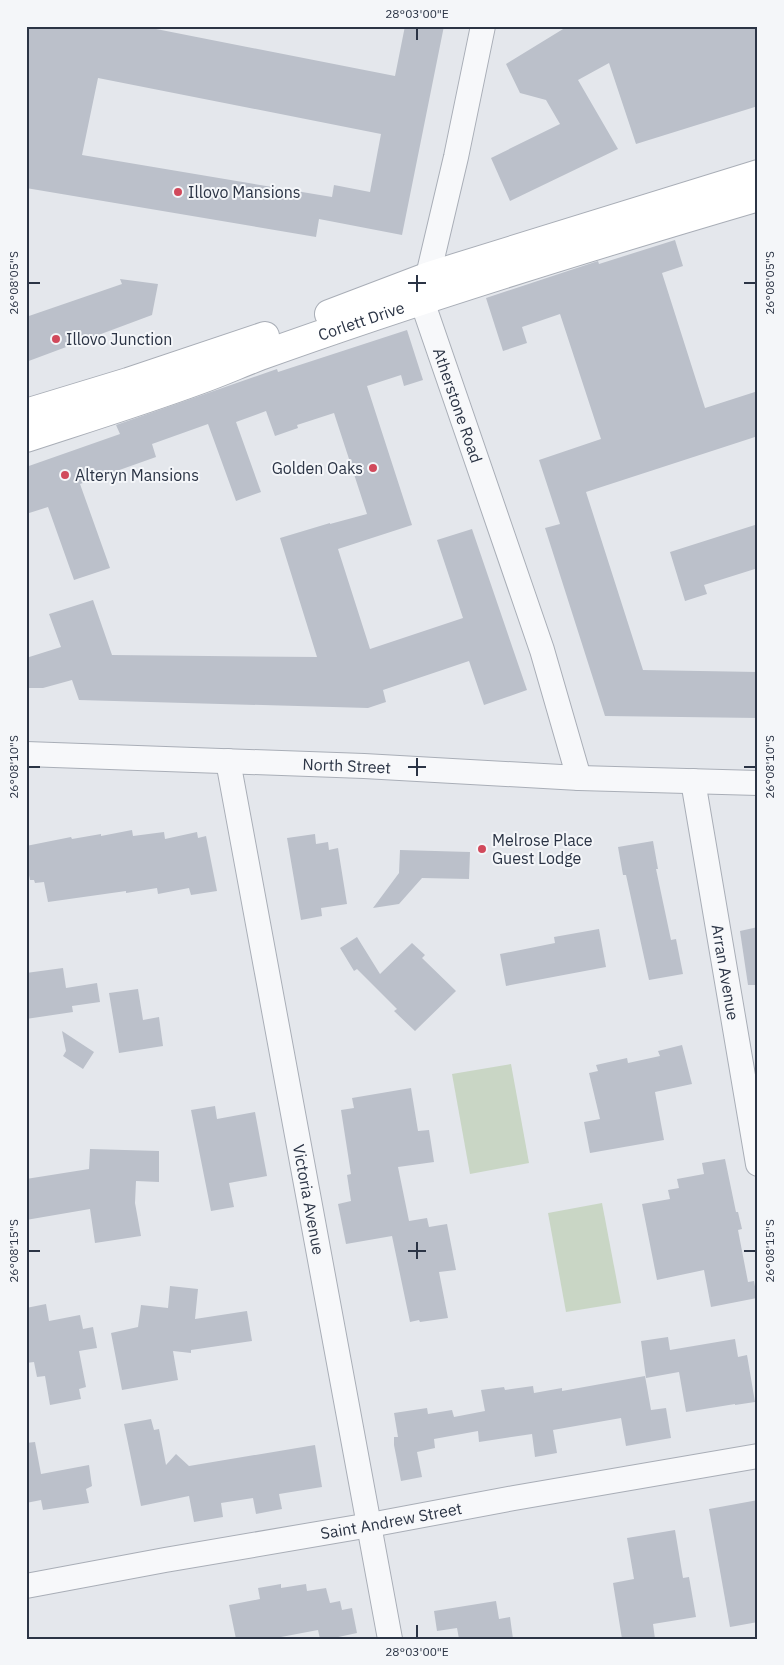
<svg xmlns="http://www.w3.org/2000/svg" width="784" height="1665" viewBox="0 0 784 1665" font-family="'IBM Plex Sans',sans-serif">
  <rect width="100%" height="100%" fill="#e4e7ec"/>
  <g fill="#c9d6c5">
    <polygon points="511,1064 529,1163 470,1174 452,1074"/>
    <polygon points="602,1203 621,1303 566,1312 548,1213"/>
  </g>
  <g fill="#bbc0ca" fill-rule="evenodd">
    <path d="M26,26H141L395,76L405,26H444L402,235L319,219L316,237L26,188ZM98,78L381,134L370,192L334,185L332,197L82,155Z"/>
    <polygon points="568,26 758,26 758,106 636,144 609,63 578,80 618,149 510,201 491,158 560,124 546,100 520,93 506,64"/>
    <polygon points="675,240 683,266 662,273 705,408 758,391 758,436 586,492 643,670 758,672 758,718 605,716 545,528 560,524 539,460 601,439 560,314 522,327 527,343 503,351 486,298 598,261 599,264"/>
    <polygon points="120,279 158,284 152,315 26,362 26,317 122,284"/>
    <polygon points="407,330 423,380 404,386 401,375 367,386 412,525 338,549 370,649 463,618 437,540 472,529 527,690 484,705 469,661 383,690 386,702 368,708 79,700 72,680 43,688 26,688 26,658 61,647 49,614 93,600 112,655 317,657 280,538 330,523 330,524 367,514 334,413 297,425 298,428 275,436 266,411 236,422 261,492 236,501 208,424 152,444 156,457 80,484 110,568 74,580 48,507 26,514 26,467 120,434 116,425 277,369 278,372"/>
    <polygon points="758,524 758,568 704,585 707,594 685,601 670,552"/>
    <polygon points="132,830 133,836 164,832 165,839 197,832 198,838 206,836 217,891 191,895 189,888 158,894 157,888 126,893 126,891 48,902 44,882 35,883 34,880 30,880 26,861 26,846 71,837 72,839 101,834 101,836"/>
    <polygon points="315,834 316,844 328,842 329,850 338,848 347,904 321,908 322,916 301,920 287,838"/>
    <polygon points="653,841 658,869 656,869 671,940 676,939 683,974 649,980 626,875 623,875 618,847"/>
    <polygon points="400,850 470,852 469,879 422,878 399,904 373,908 399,873"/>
    <polygon points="758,927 758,985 748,985 740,931"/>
    <polygon points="599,929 606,967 506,986 500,954 555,943 554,937"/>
    <polygon points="357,937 380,974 412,943 425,955 422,958 456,991 415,1031 394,1011 397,1009 357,969 354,971 340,948"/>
    <polygon points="63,968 66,988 97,983 100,1002 72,1006 73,1012 26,1019 26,973"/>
    <polygon points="138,989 143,1020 159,1017 163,1046 119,1053 109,993"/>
    <polygon points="62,1031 94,1052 83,1069 63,1056 66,1051"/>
    <polygon points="682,1045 692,1084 655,1092 664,1140 590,1153 584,1122 600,1119 589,1073 598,1071 596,1065 627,1058 628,1063 660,1056 658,1051"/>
    <polygon points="411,1088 418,1131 429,1130 434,1162 398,1167 409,1221 427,1218 429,1227 447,1224 456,1270 439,1272 448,1318 420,1322 419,1320 410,1322 392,1236 346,1244 338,1204 351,1201 347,1175 351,1174 341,1110 354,1108 352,1098"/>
    <polygon points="215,1106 217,1119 255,1112 267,1176 229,1183 234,1207 211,1211 191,1110"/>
    <polygon points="90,1149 159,1151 159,1182 136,1181 135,1203 141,1236 95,1243 90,1209 26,1220 26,1179 89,1169"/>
    <polygon points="725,1159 736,1212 738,1212 742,1229 738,1230 748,1282 754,1281 757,1298 711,1307 704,1270 657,1280 642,1204 670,1199 668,1190 679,1188 677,1179 704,1174 702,1163"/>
    <polygon points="170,1286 198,1289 195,1319 247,1311 252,1341 191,1350 191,1353 173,1351 178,1380 122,1390 111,1333 138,1327 141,1305 168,1308"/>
    <polygon points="46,1304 49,1321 80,1315 83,1329 93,1327 97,1348 79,1351 86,1387 79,1389 81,1399 50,1405 45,1376 37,1377 34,1362 26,1363 26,1308"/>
    <polygon points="668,1337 670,1350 735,1339 738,1357 747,1355 755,1402 735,1405 735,1404 686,1412 679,1372 646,1378 641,1341"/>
    <polygon points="645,1376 651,1410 666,1408 671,1438 626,1446 621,1418 553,1430 557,1453 535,1457 532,1434 479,1442 478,1431 434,1439 435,1448 417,1452 422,1477 401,1481 394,1445 394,1437 398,1437 394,1413 427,1408 428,1414 452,1410 454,1417 485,1411 481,1390 504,1387 505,1390 533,1386 534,1393 562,1388 562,1391"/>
    <polygon points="151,1419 154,1430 159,1429 166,1465 176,1454 189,1466 315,1445 322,1487 279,1494 282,1509 256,1514 253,1498 221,1503 223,1517 194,1522 189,1496 141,1506 124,1424"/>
    <polygon points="35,1442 41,1474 89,1465 92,1486 86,1489 89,1503 43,1510 41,1500 26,1503 26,1443"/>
    <polygon points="758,1500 758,1622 730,1627 709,1509"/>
    <polygon points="675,1530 683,1578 689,1577 696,1617 653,1624 655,1639 622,1639 613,1583 634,1579 627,1538"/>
    <polygon points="281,1584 281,1588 306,1584 307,1591 326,1588 330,1603 340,1601 342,1610 352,1608 357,1633 329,1639 320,1639 318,1630 281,1637 282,1639 236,1639 229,1605 260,1599 258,1588"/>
    <polygon points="496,1601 499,1619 510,1617 513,1639 459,1639 457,1628 437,1631 434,1611"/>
  </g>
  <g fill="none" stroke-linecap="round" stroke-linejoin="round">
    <g stroke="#a9aeb7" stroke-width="26">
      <g id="minor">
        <path id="s1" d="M483,26L456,157L422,301L542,650L579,778"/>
        <path id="s2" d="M26,754L364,766L579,778L758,783"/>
        <path id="s3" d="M228,761L390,1639"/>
        <path id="s4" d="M693,781L758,1164"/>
        <path id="s5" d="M26,1586L165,1560L370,1525L514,1498L758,1456"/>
      </g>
    </g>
    <g stroke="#a9aeb7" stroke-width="30">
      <g id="secondary">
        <polyline points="329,314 429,276 758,174"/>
        <polyline points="26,413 128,382 265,336"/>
        <path id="s6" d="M26,438C84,419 142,401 199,380C219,373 239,364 260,356C424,297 591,246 758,197"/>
      </g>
    </g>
    <use href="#minor" stroke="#f7f8fa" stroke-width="24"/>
    <use href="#secondary" stroke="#fff" stroke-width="28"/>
  </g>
  <path fill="none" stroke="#2b3445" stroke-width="2" d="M417,28V40M417,275V292M28,283H40M408,283H426M744,283H756M417,758V776M28,767H40M408,767H426M744,767H756M417,1242V1259M28,1251H40M408,1251H426M744,1251H756M417,1625V1638"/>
  <g fill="#d1495b" stroke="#f4f6f9" stroke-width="2">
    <circle cx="178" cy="192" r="5"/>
    <circle cx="56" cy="339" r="5"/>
    <circle cx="373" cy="468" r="5"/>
    <circle cx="65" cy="475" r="5"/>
    <circle cx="482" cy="849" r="5"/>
  </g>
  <g text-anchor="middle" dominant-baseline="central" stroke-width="4" stroke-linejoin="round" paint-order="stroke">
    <g font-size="16" fill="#2b3445" stroke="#f4f6f9" text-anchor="start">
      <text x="188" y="192">Illovo Mansions</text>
      <text x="66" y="339">Illovo Junction</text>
      <text x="363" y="468" text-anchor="end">Golden Oaks</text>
      <text x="75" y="475">Alteryn Mansions</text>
      <text x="492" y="840">Melrose Place<tspan x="492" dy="18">Guest Lodge</tspan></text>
    </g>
    <g font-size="16" fill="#2b3445" stroke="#f4f6f9">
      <text stroke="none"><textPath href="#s6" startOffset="355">Corlett Drive</textPath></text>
      <text stroke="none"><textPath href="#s1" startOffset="392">Atherstone Road</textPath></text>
      <text stroke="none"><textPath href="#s2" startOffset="321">North Street</textPath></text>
      <text stroke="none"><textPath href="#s4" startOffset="194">Arran Avenue</textPath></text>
      <text stroke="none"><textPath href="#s3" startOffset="446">Victoria Avenue</textPath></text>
      <text stroke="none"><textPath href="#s5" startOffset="371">Saint Andrew Street</textPath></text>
    </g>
  </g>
  <rect width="784" height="1665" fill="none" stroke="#f4f6f9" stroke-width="55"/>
  <rect x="28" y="28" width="728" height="1610" fill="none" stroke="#2b3445" stroke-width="2"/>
  <g font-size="12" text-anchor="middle" fill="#2b3445">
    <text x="417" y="18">28°03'00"E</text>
    <text transform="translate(14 283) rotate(-90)" y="4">26°08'05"S</text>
    <text transform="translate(770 283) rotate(-90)" y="4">26°08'05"S</text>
    <text transform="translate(14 767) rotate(-90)" y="4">26°08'10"S</text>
    <text transform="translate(770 767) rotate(-90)" y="4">26°08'10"S</text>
    <text transform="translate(14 1251) rotate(-90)" y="4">26°08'15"S</text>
    <text transform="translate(770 1251) rotate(-90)" y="4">26°08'15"S</text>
    <text x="417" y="1656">28°03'00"E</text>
  </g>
</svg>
